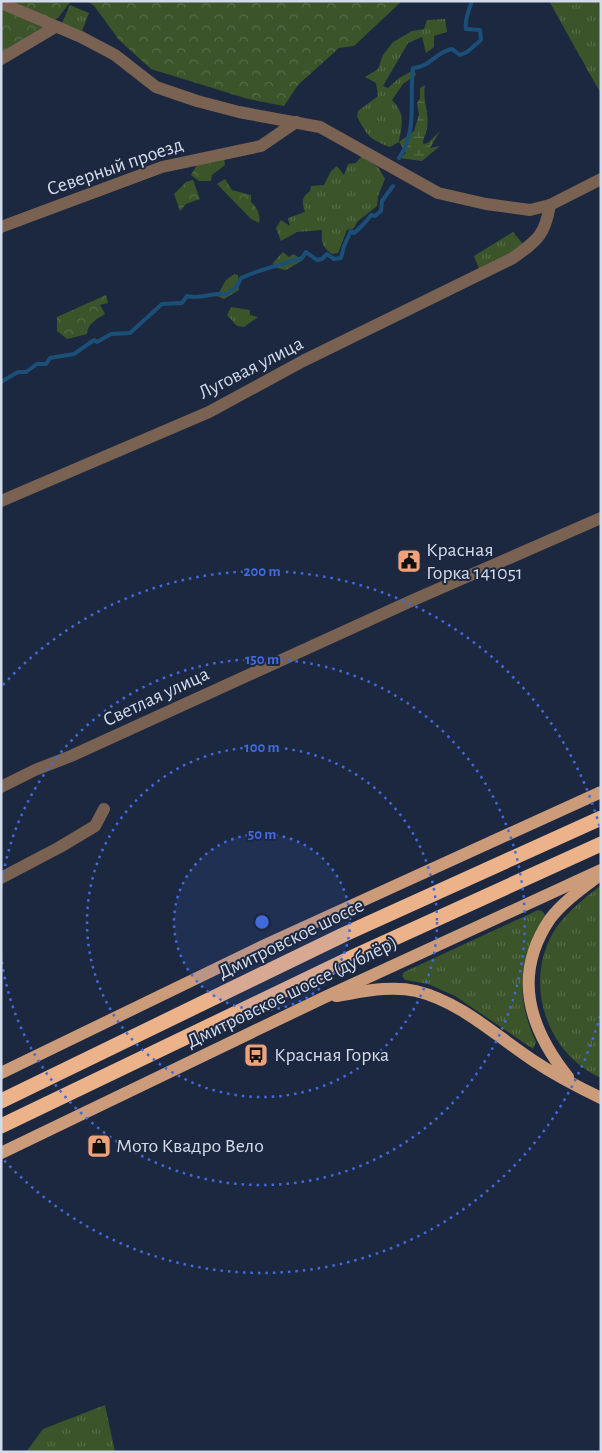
<svg xmlns="http://www.w3.org/2000/svg" width="602" height="1453" viewBox="0 0 602 1453" font-family="'Alegreya Sans',sans-serif">
  <defs>
    <pattern id="grass-tufts" width="24" height="20" patternUnits="userSpaceOnUse" patternTransform="scale(1.25)"><rect width="24" height="20" fill="#3b5429"/><path d="M3 7l-1-3M5 7V3M7 7l1-3M15 17l-1-3M17 17v-4M19 17l1-3" fill="none" stroke="#566c48"/></pattern>
    <pattern id="forest-crowns" width="20" height="18" patternUnits="userSpaceOnUse" patternTransform="scale(1.25)"><rect width="20" height="18" fill="#3b5429"/><path d="M2 6a3 3 0 1 1 6 0M12 15a3 3 0 1 1 6 0" fill="none" stroke="#566c48"/></pattern>
    <pattern id="wetland-marsh" width="20" height="14" patternUnits="userSpaceOnUse" patternTransform="scale(1.25)"><rect width="20" height="14" fill="#3b5429"/><path d="M1 5h8M5 5V1M11 12h8M15 12V8" fill="none" stroke="#566c48"/></pattern>
  </defs>
  <rect width="100%" height="100%" fill="#1c2840"/>
  <g fill="url(#grass-tufts)">
    <polygon points="549,1 601,1 601,94"/>
    <polygon points="70,5 89,13 82,31 62,23"/>
    <path d="M445,19L447,32L434,36V47L426,53L422,37L408,43L383,86L388,88L399,78L414,70L416,75L403,84L392,100C406,115 402,124 399,142L390,147C367,138 369,137 357,117L358,111L378,96L376,83L365,77L378,69L383,55L393,42L412,31L424,29L427,20Z"/>
    <path d="M362,156L378,167L385,179L378,196L377,206L357,222L354,228L347,230L338,253L332,254C322,247 321,242 322,230L297,232L281,241L276,228L281,220L290,226L288,218L305,212C302,201 301,198 310,191L311,186L324,185L331,171L337,166L344,175L348,164L356,163Z"/>
    <polygon points="513,232 523,244 509,254 479,269 474,256"/>
    <polygon points="283,252 289,257 293,254 303,260 286,270 273,267 273,263"/>
    <polygon points="234,274 238,275 239,290 224,299 217,296 226,280"/>
    <polygon points="231,307 250,310 250,315 258,317 244,327 237,326 227,315"/>
    <path d="M601,885V1078C545,1053 522,980 556,928C568,911 585,898 601,885Z"/>
    <path d="M538,910L542,911L546,916C520,961 514,994 536,1042L533,1049L455,996L428,984L405,980L402,976L404,972Z"/>
    <polygon points="105,1405 115,1452 26,1452 43,1429"/>
  </g>
  <g fill="url(#forest-crowns)">
    <polygon points="1,1 71,1 58,18 1,52"/>
    <polygon points="88,1 402,1 354,46 339,48 298,85 284,106 248,99 151,69 119,40 95,7"/>
    <polygon points="224,158 225,165 212,175 211,181 199,181 191,175 198,163"/>
    <path d="M225,179L232,190L251,195V202C257,207 261,215 259,223L251,219L217,184Z"/>
    <polygon points="193,180 200,199 186,204 180,211 174,194 186,182"/>
    <path d="M106,295L108,303L100,305L105,314C96,320 88,323 87,334L67,339L57,331V317Z"/>
  </g>
  <path fill="url(#wetland-marsh)" d="M425,85C422,100 430,114 427,129C426,135 423,138 423,144L428,143L440,131L430,148L440,146L422,161L399,158L406,153L399,142L414,131L419,115L417,103L420,99V88Z"/>
  <g fill="none" stroke-linecap="round" stroke-linejoin="round">
    <g stroke="#1b4f77" stroke-width="4">
      <path d="M399,158C418,131 409,98 413,68C429,68 437,51 452,49L460,55L467,52L481,40L480,30L466,29C464,21 470,7 472,1"/>
      <path d="M1,382L18,372H26L37,364H46L50,358L74,354L94,340L97,342L111,334L130,333L162,304L182,303L187,296C202,300 210,292 227,294L237,286L241,278C260,269 281,265 302,258L306,252L317,260L322,259L327,254L334,259L341,258L344,246L351,231L354,233C358,230 368,220 371,215L375,216L381,211L382,201L393,186"/>
    </g>
    <g stroke="#7a6252" stroke-width="12">
      <polyline points="1,3 81,37 115,55 156,87 197,101 239,112 320,127 438,193 486,204 530,210 550,205 601,179"/>
      <polyline points="1,59 55,27"/>
      <polyline points="1,227 162,167 261,146 296,122"/>
      <path d="M1,501L209,412L303,361L513,258C538,240 545,235 550,205"/>
      <polyline points="1,787 35,770 71,756 411,601 601,518"/>
      <polyline points="1,878 60,847 95,826 104,809"/>
    </g>
    <g stroke="#cb9b7a" stroke-width="12">
      <path d="M336,996C362,992 390,985 416,991C461,1002 496,1036 534,1061C555,1075 578,1087 601,1098"/>
      <polyline points="1,1073 263,946 601,792"/>
      <path d="M568,1077C529,1028 512,975 550,919C562,903 580,890 596,878"/>
      <polyline points="1,1153 323,998 601,870"/>
    </g>
    <g stroke="#ecb289" stroke-width="15">
      <polyline points="1,1101 345,934 601,818"/>
      <polyline points="1,1126 355,956 601,844"/>
    </g>
  </g>
  <circle cx="262" cy="922" r="88" fill="#416adc" fill-opacity=".12"/>
  <g fill="none" stroke="#416adc" stroke-width="2.5" stroke-dasharray="2.5 5">
    <circle cx="262" cy="922" r="88"/>
    <circle cx="262" cy="922" r="175"/>
    <path d="M1 888A263 263 0 1 1 1 956"/>
    <path d="M600 1016A351 351 0 0 1 3 1159M3 685A351 351 0 0 1 600 828"/>
  </g>
  <defs>
    <g id="civic-square" transform="scale(1.25)"><rect x="-9" y="-9" width="18" height="18" rx="4" fill="#f0a279" stroke="#1c2840"/><path d="M-.6-6.5H3V-4.5H.6V-3L4-1V1h2V6H-6V1h2V-1L-.6-3ZM-1.2 2.5V6h2.4V2.5Z" fill="#111"/></g>
    <g id="bus-square" transform="scale(1.25)"><rect x="-9" y="-9" width="18" height="18" rx="4" fill="#f0a279" stroke="#1c2840"/><path d="M-5-6H5V4H4V6H2V4H-2V6H-4V4H-5ZM-3.5-4V0h7V-4ZM-3.5 1.2v1.5H-2V1.2ZM2 1.2v1.5H3.5V1.2Z" fill="#111"/></g>
    <g id="shop-square" transform="scale(1.25)"><rect x="-9" y="-9" width="18" height="18" rx="4" fill="#f0a279" stroke="#1c2840"/><path d="M-5-2.5h2.3a2.7 3.5 0 0 1 5.4 0H5L5.5 6h-11ZM-1.5-2.5h3a1.5 2.3 0 0 0-3 0Z" fill="#111"/></g>
  </defs>
  <g fill-rule="evenodd">
    <use href="#civic-square" x="409" y="561"/>
    <use href="#bus-square" x="256" y="1055"/>
    <use href="#shop-square" x="99" y="1146"/>
  </g>
  <g text-anchor="middle" dominant-baseline="central" stroke-width="4" stroke-linejoin="round" paint-order="stroke">
    <g font-size="20" fill="#d3dbeb" stroke="#1c2840">
      <text transform="translate(115 167) rotate(-19)">Северный проезд</text>
      <text transform="translate(251 368) rotate(-27)">Луговая улица</text>
      <text transform="translate(156 697) rotate(-25)">Светлая улица</text>
      <text transform="translate(291 939) rotate(-26)">Дмитровское шоссе</text>
      <text transform="translate(292 992) rotate(-26)">Дмитровское шоссе (дублёр)</text>
    </g>
    <g font-size="20" fill="#d3dbeb" stroke="#1c2840" text-anchor="start">
      <text x="426" y="550">Красная<tspan x="426" dy="23">Горка 141051</tspan></text>
      <text x="274" y="1055">Красная Горка</text>
      <text x="116" y="1146">Мото Квадро Вело</text>
    </g>
  </g>
  <circle cx="262" cy="922" r="8" fill="#416adc" stroke="#1c2840" stroke-width="2.5"/>
  <g font-size="15" text-anchor="middle" font-weight="bold" fill="#416adc" stroke="#1c2840" stroke-width="4" stroke-linejoin="round" paint-order="stroke">
    <text x="262" y="576">200 m</text>
    <text x="262" y="664">150 m</text>
    <text x="262" y="752">100 m</text>
    <text x="262" y="839">50 m</text>
  </g>
  <rect width="602" height="1453" fill="none" stroke="#d3dbeb" stroke-width="5"/>
</svg>
